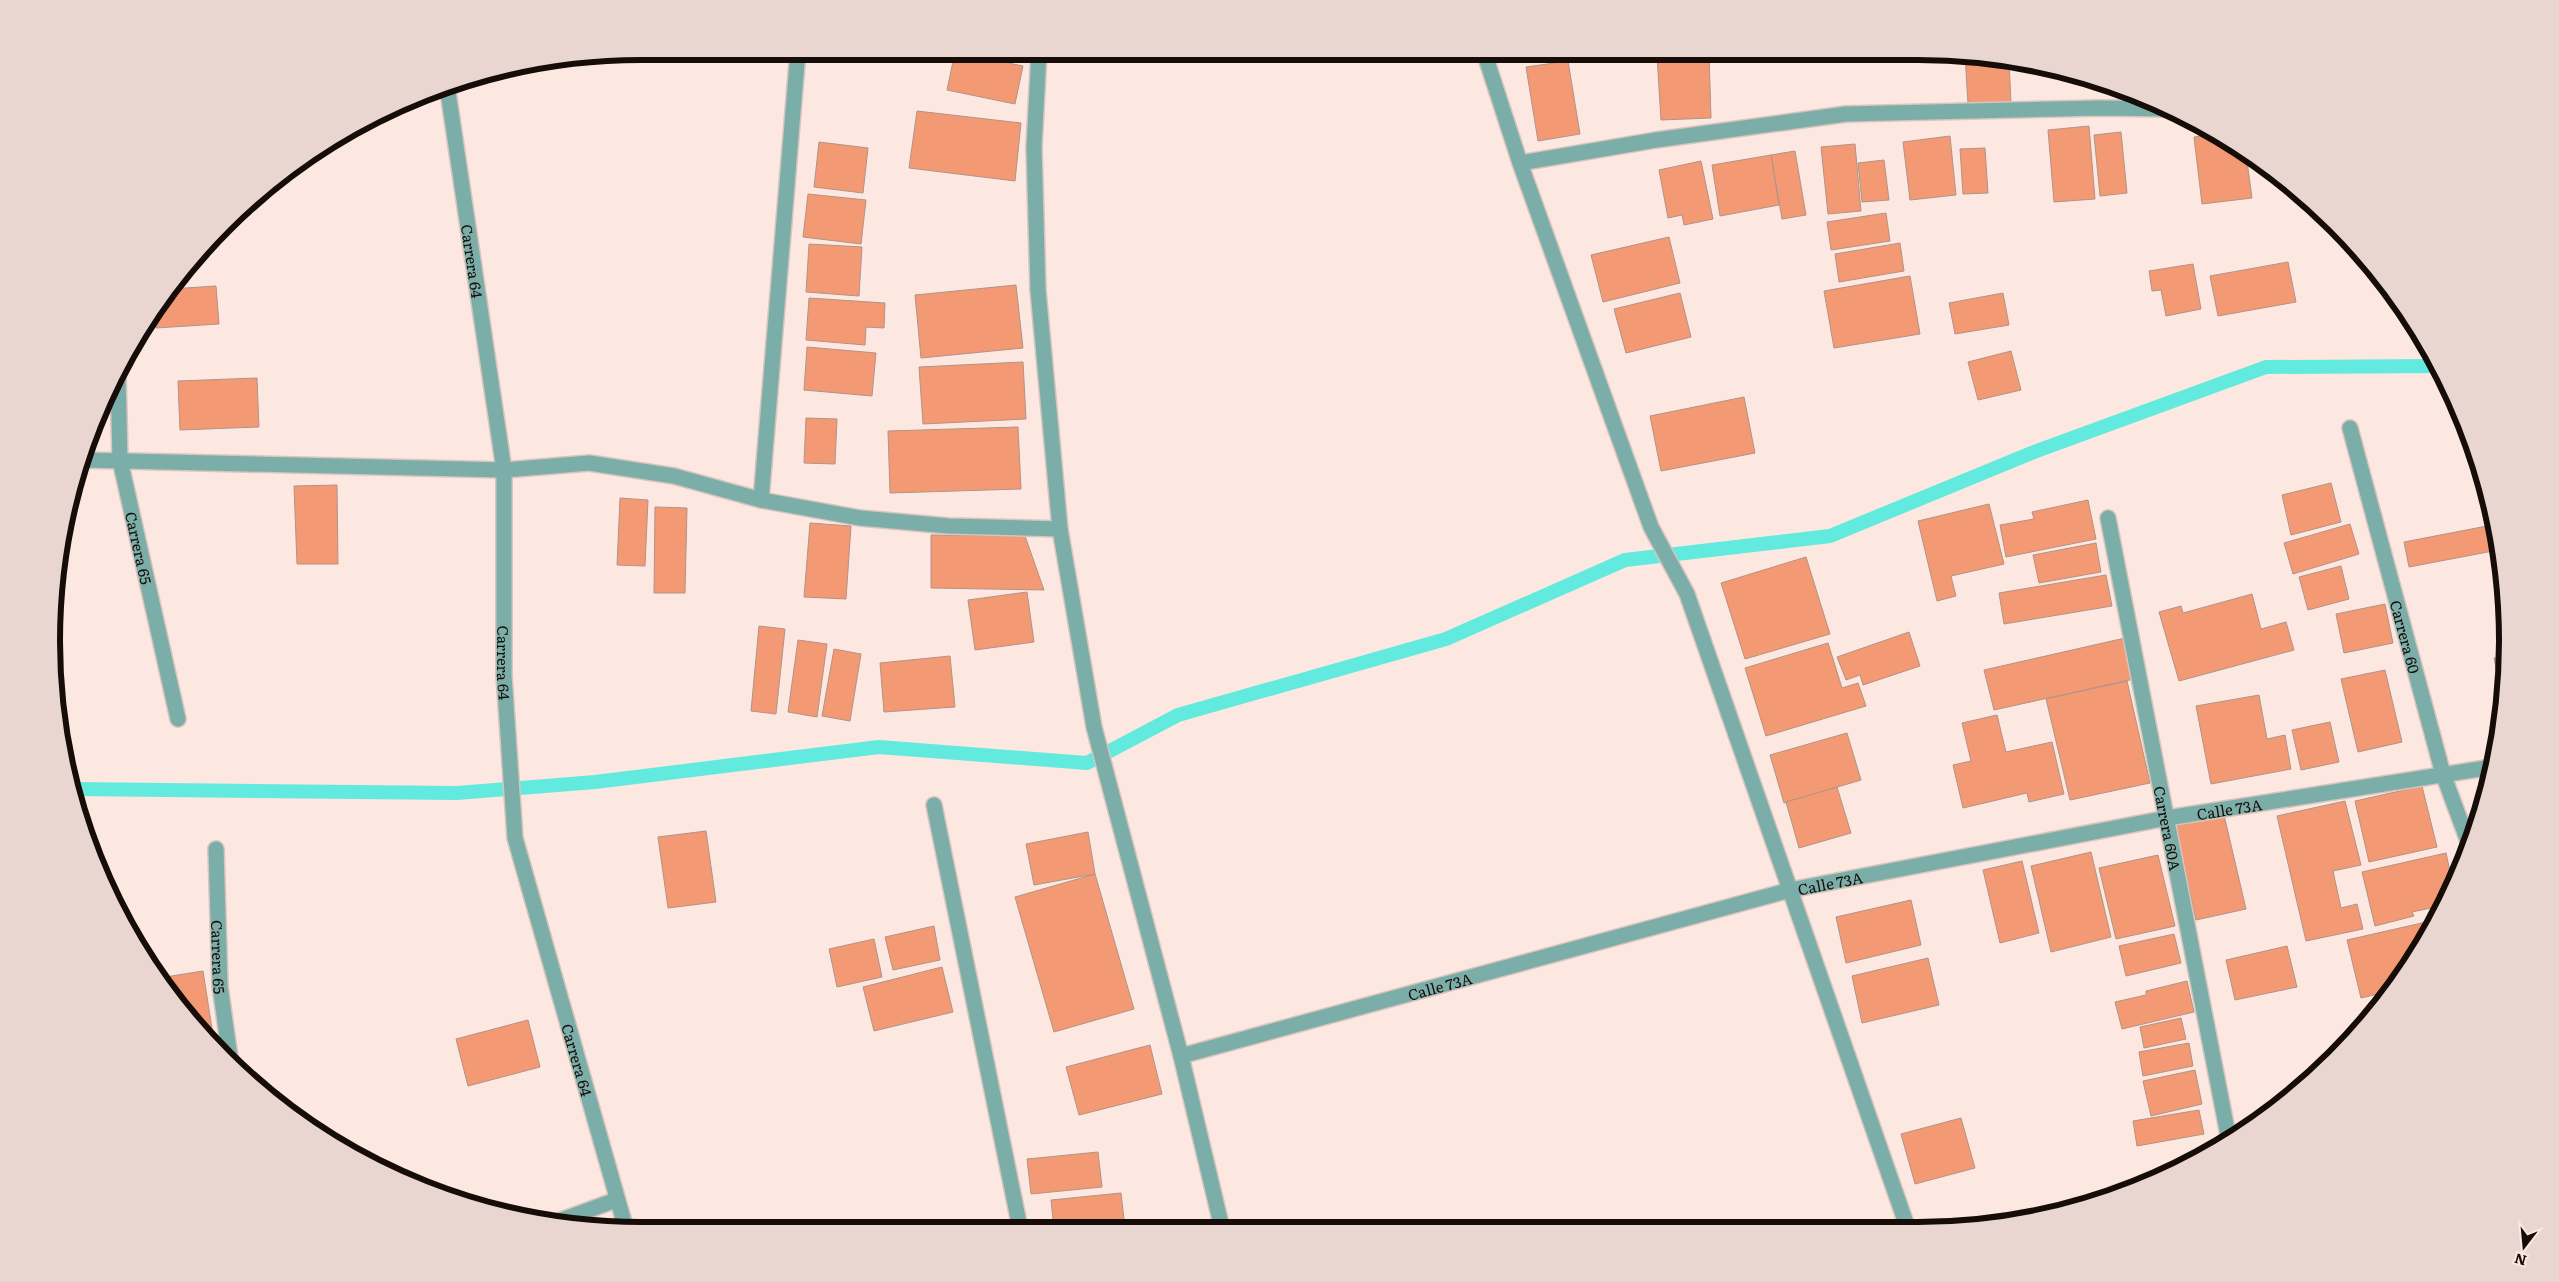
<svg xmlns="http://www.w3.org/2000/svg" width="2559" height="1282" viewBox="0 0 2559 1282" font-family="Literata,serif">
  <rect width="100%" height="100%" fill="#fce8e1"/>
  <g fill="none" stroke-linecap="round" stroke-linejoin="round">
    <polyline stroke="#63eadf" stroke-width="14" points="73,789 457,793 595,782 879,747 1087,763 1178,715 1446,639 1625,560 1830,536 2034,452 2266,367 2438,366"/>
  </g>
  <g fill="#f39a74" stroke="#b19387">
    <polygon points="955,52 1023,66 1015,104 947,90"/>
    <polygon points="1709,53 1711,118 1661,120 1657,55"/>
    <polygon points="1965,54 2009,61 2011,103 1968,104"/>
    <polygon points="1568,61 1580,134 1538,141 1526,67"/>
    <polygon points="917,111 1021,123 1015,181 909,168"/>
    <polygon points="2089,126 2095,199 2054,202 2048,130"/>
    <polygon points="2121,132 2127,193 2100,196 2094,135"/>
    <polygon points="2215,134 2246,154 2252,198 2202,204 2194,137"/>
    <polygon points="1950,136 1956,195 1910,200 1903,142"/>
    <polygon points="819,142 868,148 863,193 814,187"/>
    <polygon points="1855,144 1861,211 1828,214 1821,147"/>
    <polygon points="1985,148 1988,193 1963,194 1960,149"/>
    <polygon points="1795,151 1806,215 1782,219 1771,155"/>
    <polygon points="1771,155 1779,205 1720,216 1712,165"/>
    <polygon points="1884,160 1889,200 1862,202 1858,163"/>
    <polygon points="1701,161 1713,219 1684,225 1682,215 1668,218 1659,170"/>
    <polygon points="808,194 866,200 861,244 803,237"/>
    <polygon points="1886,213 1890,241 1831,250 1827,222"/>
    <polygon points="1669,237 1680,283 1603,302 1591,255"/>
    <polygon points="1900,243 1904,271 1839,282 1835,254"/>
    <polygon points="809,244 862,247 859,296 806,292"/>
    <polygon points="2288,262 2296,302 2218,316 2210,276"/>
    <polygon points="2193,264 2201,309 2166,316 2161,290 2152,291 2149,271"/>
    <polygon points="1910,276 1920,334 1834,348 1824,291"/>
    <polygon points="1016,285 1023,348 921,358 915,295"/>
    <polygon points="216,286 219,324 156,328 155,308 170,289"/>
    <polygon points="1680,293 1691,337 1626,353 1614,309"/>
    <polygon points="2003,293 2009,325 1955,334 1949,303"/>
    <polygon points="809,298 885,303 884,328 866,327 865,345 806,340"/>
    <polygon points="807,347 876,353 872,396 804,390"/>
    <polygon points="2011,351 2021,390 1978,400 1968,362"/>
    <polygon points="1023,362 1026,419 923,424 919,367"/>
    <polygon points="257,378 259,427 180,430 178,381"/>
    <polygon points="1744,397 1755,453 1661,471 1650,416"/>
    <polygon points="806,418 837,419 835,464 804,463"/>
    <polygon points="1018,427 1021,489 890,493 888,431"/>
    <polygon points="2331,483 2341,522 2291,535 2282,495"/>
    <polygon points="337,485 338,564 297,564 294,486"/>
    <polygon points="620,498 648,500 645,566 617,565"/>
    <polygon points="2088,500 2096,539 2006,557 2000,525 2034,519 2032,512"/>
    <polygon points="1989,504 2004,564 1951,576 1956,596 1937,601 1918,521"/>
    <polygon points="655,507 687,508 685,593 654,593"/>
    <polygon points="810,523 851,526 846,599 804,597"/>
    <polygon points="2350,524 2359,554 2293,574 2284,543"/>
    <polygon points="2487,526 2493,551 2409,567 2404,542"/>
    <polygon points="931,535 1025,536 1044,590 931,588"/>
    <polygon points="2096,543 2101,572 2039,583 2033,555"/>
    <polygon points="1806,557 1830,634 1745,659 1721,583"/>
    <polygon points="2341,566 2349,599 2308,610 2299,577"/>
    <polygon points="2106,575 2112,606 2004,624 1999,593"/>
    <polygon points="1027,592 1034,642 975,650 968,600"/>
    <polygon points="2252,594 2261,629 2286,622 2294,650 2179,681 2159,612 2181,606 2183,613"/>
    <polygon points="2385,604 2393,643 2344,653 2336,614"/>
    <polygon points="759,626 785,629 776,714 751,711"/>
    <polygon points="1909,632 1920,666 1863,685 1860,675 1846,680 1837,657"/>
    <polygon points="2125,638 2134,679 1994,710 1984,670"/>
    <polygon points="798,640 827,644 817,717 788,712"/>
    <polygon points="1828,643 1842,688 1858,683 1866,706 1766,736 1745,668"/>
    <polygon points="834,649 861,654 850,721 822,716"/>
    <polygon points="2506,655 2507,679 2503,703 2494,658"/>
    <polygon points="950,656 955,707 884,712 880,663"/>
    <polygon points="2385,670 2402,742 2358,752 2341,679"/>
    <polygon points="2127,681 2150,783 2070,800 2046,699"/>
    <polygon points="2259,695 2267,739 2285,735 2291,769 2211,784 2196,706"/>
    <polygon points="1997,715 2006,752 2052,742 2064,794 2029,802 2027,793 1963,808 1953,765 1971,761 1962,723"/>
    <polygon points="2330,722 2339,762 2301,770 2292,730"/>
    <polygon points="1847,733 1861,780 1784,803 1770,755"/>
    <polygon points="2422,786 2437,847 2369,862 2355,801"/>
    <polygon points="1837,787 1851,833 1799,848 1786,802"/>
    <polygon points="2345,801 2361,865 2333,871 2341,908 2357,904 2363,929 2306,941 2277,816"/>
    <polygon points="2224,815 2246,909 2196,920 2175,826"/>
    <polygon points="706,831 716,902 668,908 658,837"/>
    <polygon points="1088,832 1095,874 1034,885 1026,844"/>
    <polygon points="2091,852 2111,937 2051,952 2031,866"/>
    <polygon points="2446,853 2453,885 2445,905 2412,912 2414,916 2375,926 2362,872"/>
    <polygon points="2158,855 2175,926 2116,939 2099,868"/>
    <polygon points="2022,861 2039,933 2000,943 1983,870"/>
    <polygon points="1095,874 1134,1009 1054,1032 1015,897"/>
    <polygon points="1911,900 1921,945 1846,963 1836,917"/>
    <polygon points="2435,920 2387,992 2361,998 2347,940"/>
    <polygon points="934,926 940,960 893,970 885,937"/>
    <polygon points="2174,934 2181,963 2126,976 2119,946"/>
    <polygon points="874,939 882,977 837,987 829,949"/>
    <polygon points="2287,946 2297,987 2235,1000 2226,960"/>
    <polygon points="1928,958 1939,1005 1862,1023 1852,976"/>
    <polygon points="942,967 953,1012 874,1031 863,987"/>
    <polygon points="203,971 215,1048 173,1000 159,978"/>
    <polygon points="2187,981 2194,1012 2122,1029 2115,1002 2146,995 2146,991"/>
    <polygon points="2181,1018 2186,1039 2144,1048 2140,1027"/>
    <polygon points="528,1020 540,1067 468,1086 456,1039"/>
    <polygon points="2189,1043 2193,1066 2143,1076 2139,1052"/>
    <polygon points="1150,1045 1162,1094 1079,1115 1066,1067"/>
    <polygon points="2195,1070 2202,1104 2151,1116 2143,1081"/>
    <polygon points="2199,1110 2204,1134 2137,1146 2133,1121"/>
    <polygon points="1961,1118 1975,1168 1915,1184 1901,1134"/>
    <polygon points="1098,1152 1102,1187 1031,1194 1027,1159"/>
    <polygon points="1121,1193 1125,1228 1054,1228 1051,1200"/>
  </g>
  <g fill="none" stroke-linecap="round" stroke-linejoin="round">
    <g stroke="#d7c5be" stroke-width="18">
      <g id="minor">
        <polyline points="1039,52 1034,147 1038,290 1060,529 1094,727 1181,1056 1222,1228"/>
        <polyline points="1484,52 1520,163 1651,527 1687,594 1907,1226"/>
        <path id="s1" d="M447,85L504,470V675L515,838L626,1229"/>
        <polyline points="1520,163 1656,140 1846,114 2100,108 2171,109"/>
        <path id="s2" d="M118,374L120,460L178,719"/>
        <path id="s3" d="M2350,428L2443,774L2469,844"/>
        <polyline points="82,460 504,470 589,463 674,476 761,500 860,518 949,526 1060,529"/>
        <polyline points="761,500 798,51"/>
        <path id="s4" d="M2108,518L2229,1140"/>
        <polyline points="934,805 1020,1228"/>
        <path id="s5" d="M216,849L220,986L231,1064"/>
        <path id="s6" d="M1181,1056L1790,890L2167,818L2492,767"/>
        <polyline points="556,1222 616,1200"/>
      </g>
    </g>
    <use href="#minor" stroke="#7caea9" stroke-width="15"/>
  </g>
  <g text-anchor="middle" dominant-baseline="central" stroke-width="4" stroke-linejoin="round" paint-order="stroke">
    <g font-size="15" fill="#160c08" stroke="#fce8e1">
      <text stroke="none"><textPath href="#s1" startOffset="178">Carrera 64</textPath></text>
      <text stroke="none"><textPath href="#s2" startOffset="176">Carrera 65</textPath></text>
      <text stroke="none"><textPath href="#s3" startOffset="216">Carrera 60</textPath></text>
      <text stroke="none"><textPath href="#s1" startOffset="582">Carrera 64</textPath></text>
      <text stroke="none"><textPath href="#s6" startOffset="1078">Calle 73A</textPath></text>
      <text stroke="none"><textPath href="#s4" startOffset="316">Carrera 60A</textPath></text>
      <text stroke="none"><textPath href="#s6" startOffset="672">Calle 73A</textPath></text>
      <text stroke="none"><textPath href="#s5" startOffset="108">Carrera 65</textPath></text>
      <text stroke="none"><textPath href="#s6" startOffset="268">Calle 73A</textPath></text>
      <text stroke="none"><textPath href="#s1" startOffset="988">Carrera 64</textPath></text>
    </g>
  </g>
  <path d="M0 0H2559V1282H0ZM641 60H1918A581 581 0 0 1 2499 641V641A581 581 0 0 1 1918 1222H641A581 581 0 0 1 60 641V641A581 581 0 0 1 641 60Z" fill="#ead6d0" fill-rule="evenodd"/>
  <path fill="none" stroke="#160c08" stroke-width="6" d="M641 60H1918A581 581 0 0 1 2499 641V641A581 581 0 0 1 1918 1222H641A581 581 0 0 1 60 641V641A581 581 0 0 1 641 60Z"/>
  <g transform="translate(2524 1247) rotate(196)" stroke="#fce8e1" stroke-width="4" paint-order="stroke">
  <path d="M0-4L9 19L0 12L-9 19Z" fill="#160c08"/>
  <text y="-8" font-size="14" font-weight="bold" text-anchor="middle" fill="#160c08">N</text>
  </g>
</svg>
